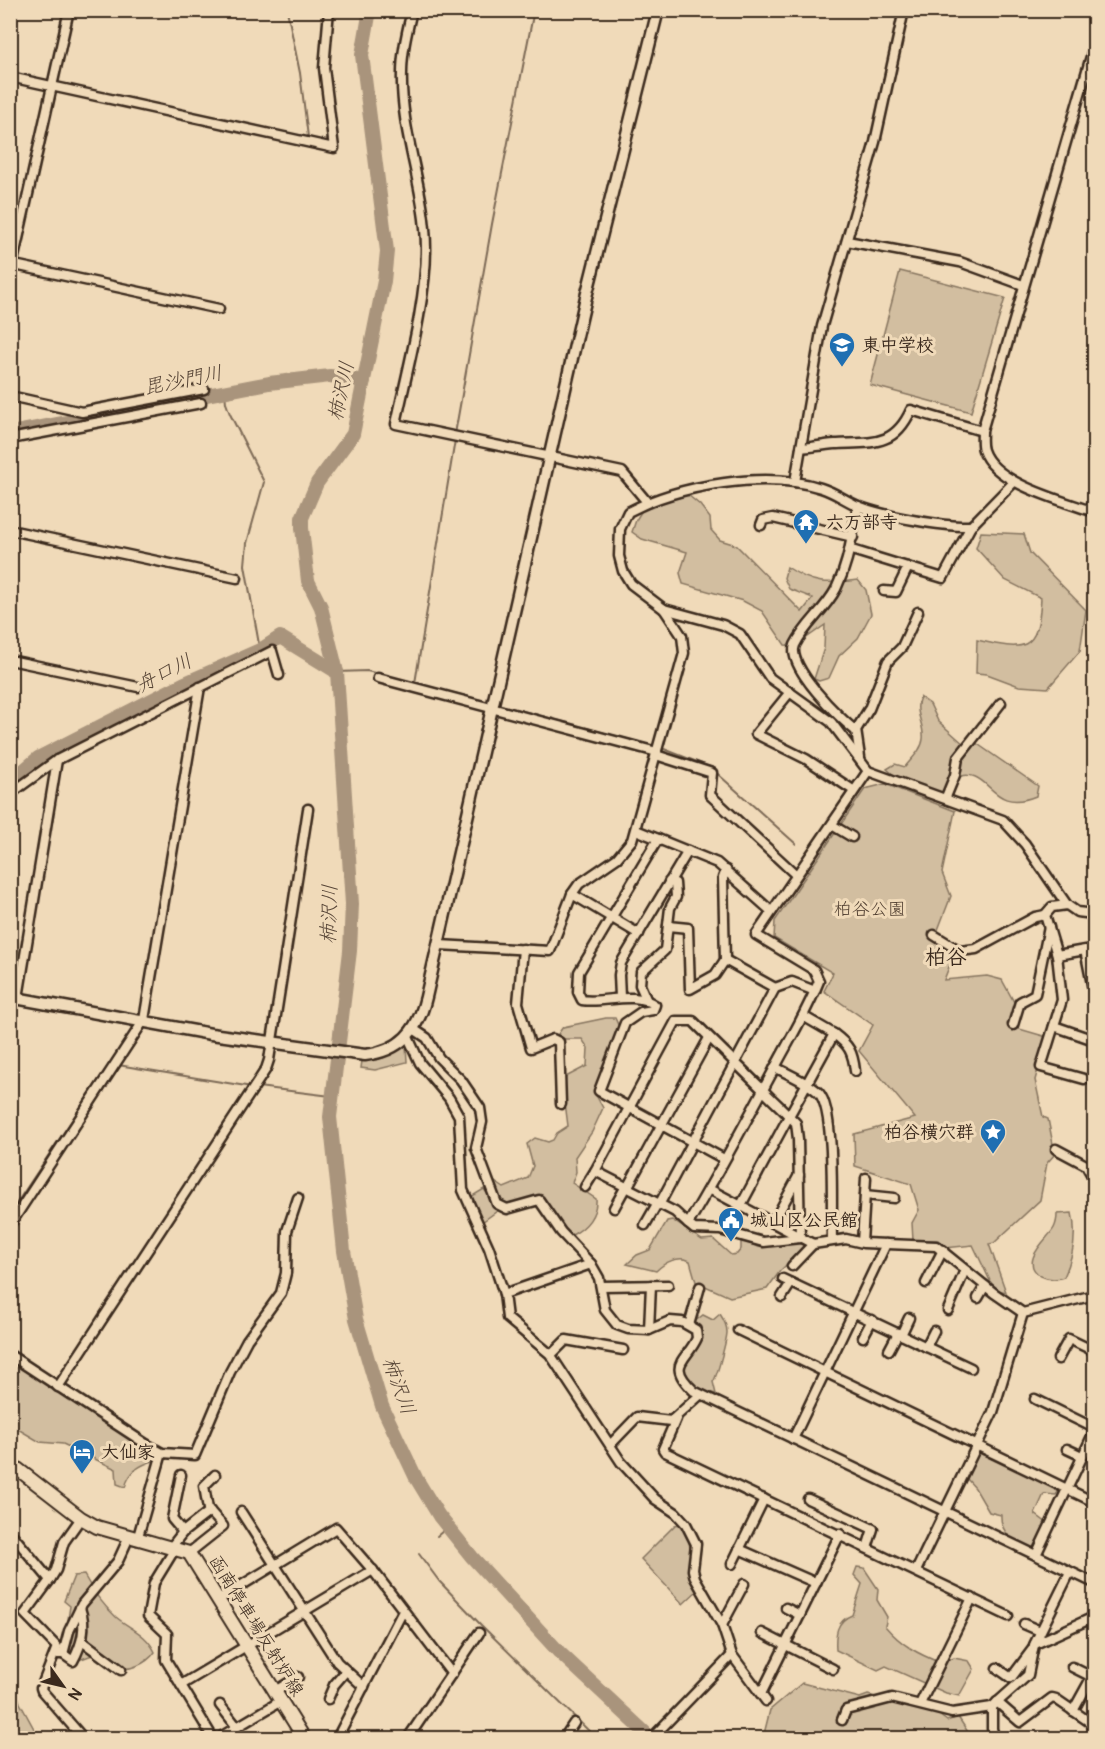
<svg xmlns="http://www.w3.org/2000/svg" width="1105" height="1749" viewBox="0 0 1105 1749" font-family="Pangolin,'Klee One',sans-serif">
  <rect width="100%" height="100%" fill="#f0dab9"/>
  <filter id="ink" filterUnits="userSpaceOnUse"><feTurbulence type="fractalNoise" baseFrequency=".0167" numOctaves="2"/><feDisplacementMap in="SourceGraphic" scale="12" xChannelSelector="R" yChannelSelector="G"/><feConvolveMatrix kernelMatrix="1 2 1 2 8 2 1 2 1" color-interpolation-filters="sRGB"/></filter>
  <g filter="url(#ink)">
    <g fill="#d2bea0" stroke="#86745f" stroke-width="1.5">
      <polygon points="900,271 1005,298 971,412 870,385"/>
      <path d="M688,495L700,505L710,518L711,530L720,540L736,545L802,612L813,598L789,589L784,578L787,567C814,585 826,584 858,580L866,590L871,614L858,638L839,656L829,678L819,681L814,679L824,648L825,625L795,646L785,645L762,611L743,601L683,584L680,573L687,552L642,539L632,532L636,520L644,507Z"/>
      <path d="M981,532L1024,534L1030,553L1086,610L1080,651L1048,688L1019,686L987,674L976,673L977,640C1025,651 1038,653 1041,598L1005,580L976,548Z"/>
      <path d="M920,697L930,704L938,721L966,746L976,743L1038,786L1036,796C987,816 992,763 954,778L947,794C925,789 904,786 887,769L895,764L905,767C911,759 922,750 923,739C925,724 913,712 920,697Z"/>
      <polygon points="885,784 955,811 942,873 951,896 936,935 954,954 944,980 987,976 1002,980 1014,1002 1009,1026 1047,1037 1035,1080 1043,1117 1048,1119 1055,1154 1047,1163 1040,1200 994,1243 989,1244 1006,1292 994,1289 973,1245 945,1248 938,1240 913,1240 912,1223 919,1210 911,1184 855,1166 854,1134 915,1118 859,1051 873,1025 824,991 833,973 774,938 775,921 865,789"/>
      <path d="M606,1018H615L619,1027L596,1088V1095L603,1108L592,1132L575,1157L576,1172L572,1183L596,1199C597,1215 586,1228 572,1235L560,1224L542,1199L510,1205L500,1203L492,1180L504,1188L528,1178L533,1166L527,1144L535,1138L548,1142L553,1140L557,1133L568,1126L562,1079L587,1066L588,1048L582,1039H561L558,1034L563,1027Z"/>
      <polygon points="406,1045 407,1062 375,1070 361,1068 362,1061 383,1058"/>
      <polygon points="484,1189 497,1207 497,1211 482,1222 469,1198"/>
      <path d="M1072,1213C1077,1234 1073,1257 1064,1277C1056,1280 1049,1280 1041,1276C1017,1262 1049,1238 1054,1228C1056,1224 1057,1218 1057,1214Z"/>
      <path d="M672,1220L702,1240L713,1239L731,1255L737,1254L741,1249V1240L756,1246H783L801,1241L805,1247L780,1271L767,1289L730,1297L696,1282L690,1261C679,1255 665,1262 656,1271L627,1264L637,1255L650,1250L667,1221Z"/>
      <path d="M720,1314C722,1317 727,1326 727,1332C727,1338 717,1377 713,1382L716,1394C696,1391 689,1382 681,1364L699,1345L701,1334L694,1322L703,1315L713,1320Z"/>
      <path d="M10,1358L152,1448L156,1460C140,1465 130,1470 125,1487L117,1484L116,1469L63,1444L40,1442L11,1425Z"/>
      <path d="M980,1451L992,1457V1459L1001,1458L1061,1488L1056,1495L1044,1494L1035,1514L1047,1523L1035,1553C1018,1543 1000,1536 1001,1515L989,1512L975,1488L966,1478Z"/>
      <path d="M680,1524C699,1544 682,1565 698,1590L683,1604L641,1559L675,1525Z"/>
      <path d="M857,1567L864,1568L878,1589L877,1600L887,1617L885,1626C901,1645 918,1654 941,1663L954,1658L969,1661L974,1669L959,1696L946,1693L886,1666L878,1670L836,1650C835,1635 836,1621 852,1615L862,1584L854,1575Z"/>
      <path d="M84,1575C92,1590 103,1605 116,1617C130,1629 146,1633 155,1652C147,1663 129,1673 115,1666C110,1663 105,1656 100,1652L79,1660L63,1652L70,1606L64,1601L74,1576Z"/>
      <polygon points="802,1683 860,1698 868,1695 932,1710 947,1721 958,1717 972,1738 763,1738 770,1710"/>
      <polygon points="14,1684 20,1703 39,1738 12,1738 10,1687"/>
    </g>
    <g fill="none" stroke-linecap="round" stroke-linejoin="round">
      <g stroke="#7d6a56" stroke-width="2">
        <polyline points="287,10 300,73 308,137"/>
        <polyline points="225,392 226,403 230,414 264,482 247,543 245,565 260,650"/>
        <polyline points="455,434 492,224 534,10"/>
        <polyline points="337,672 367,671 489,702"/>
        <polyline points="415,683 455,440"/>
        <polyline points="497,704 664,749 710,767 796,844"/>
        <polyline points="118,1065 252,1087"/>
        <polyline points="258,1087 331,1096"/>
        <polyline points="10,1213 110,1063 113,1063"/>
        <polyline points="437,1536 448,1527"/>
        <polyline points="419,1554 439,1581 481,1625 596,1738"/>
      </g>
      <g stroke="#a9947c" stroke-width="14">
        <polyline points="370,10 362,55 387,251 384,281 353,434 317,483 302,518 302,528 308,581 321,607 337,672 352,904 350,951 330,1117 344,1251 356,1319 382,1406 416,1478 439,1516 472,1557 559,1652 651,1738"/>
        <polyline points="10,433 269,383 330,376 364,381"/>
        <polyline points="10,782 38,758 183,684 260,650 280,637 337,672"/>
      </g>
      <g stroke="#3b2a1e" stroke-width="13">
        <g id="minor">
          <path d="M412,10C407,32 402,52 402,73C400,132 426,190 426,249C426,303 407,371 396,424L622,472L647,502"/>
          <path d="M1094,46L982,431C982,437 981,444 983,450C994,484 1064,501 1094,512"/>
          <polyline points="10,77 334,148 324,68 329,10"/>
          <polyline points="847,241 960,262 1023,285"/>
          <polyline points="10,264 219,309"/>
          <polyline points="10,275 69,10"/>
          <polyline points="10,396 82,412 204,389"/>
          <polyline points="10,439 201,403"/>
          <path d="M801,448C812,447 823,445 835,444C870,442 894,448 911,410L982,431"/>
          <polyline points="795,482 822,326 875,142 904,10"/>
          <polyline points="761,525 763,520 773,518 853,537"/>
          <path d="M971,526C944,527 883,516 858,506C845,500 834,492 821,488C766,470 679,485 628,512L620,529L619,556L623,571L631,584L664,609L723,625L740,634L770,678L831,722L868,771L1003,820L1025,844L1067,905L1077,912L1094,914"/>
          <polyline points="10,530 237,578"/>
          <polyline points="852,550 943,578 971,526 1014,482"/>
          <polyline points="884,591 896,592 908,567"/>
          <polyline points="10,660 138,687"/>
          <polyline points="378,678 657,752"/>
          <polyline points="790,692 756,734 806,759 853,790"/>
          <path d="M856,731C840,719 786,666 795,645C805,624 825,610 836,589C850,560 851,536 858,506"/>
          <polyline points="656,755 712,773 710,795 795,874"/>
          <polyline points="860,757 856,730 869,709 888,661 902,647 918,612"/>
          <polyline points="10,794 57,760 272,651 279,675"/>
          <polyline points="946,797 955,775 958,758 1001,703"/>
          <polyline points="832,825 852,837"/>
          <polyline points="636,830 717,863 771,911"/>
          <path d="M658,839L579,972L578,992L582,1000C605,1004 633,990 655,1005L653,1010L641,1012L625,1023L599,1091L724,1159"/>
          <polyline points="572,894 639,934"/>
          <polyline points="668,926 688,928 690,989 715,975 725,960 723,878 726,870"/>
          <polyline points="934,935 960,951 976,949 1035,917 1045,915"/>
          <polyline points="439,945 550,951 572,894 579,884 617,858 632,840 684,653 682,636 664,609"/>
          <polyline points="523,949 518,1003 531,1048 553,1039 559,1042 561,1104"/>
          <polyline points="1057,955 1045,915 1052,907 1067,905"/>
          <polyline points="725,960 775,988"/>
          <polyline points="620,997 619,975 621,963 688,851"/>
          <polyline points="18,998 57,760"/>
          <polyline points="647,1001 640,985 641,972 665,950 670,908 676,897 675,883 669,882"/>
          <path d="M803,1016L834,1034L789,1116C781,1107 771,1099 763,1090L693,1021H676L595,1171L675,1212L688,1224C717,1176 744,1125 771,1075C787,1044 806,1014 819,981L814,970L756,935L868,771"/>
          <polyline points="1013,1025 1020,1002 1035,994 1049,927"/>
          <polyline points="1054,1026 1094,1040"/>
          <path d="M415,1030L427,1038L439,1058L461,1080L480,1108L482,1122L476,1148L497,1204L507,1209L539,1200L561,1232L591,1264L599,1278L605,1310L617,1325L628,1329L649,1330L670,1321L682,1322L696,1330L697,1338C687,1361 665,1364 694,1391L1094,1583"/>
          <path d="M834,1034C849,1045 853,1052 855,1071"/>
          <polyline points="408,1037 420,1063 449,1098 459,1116 463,1190 489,1248 504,1294 507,1318 550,1354 621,1462 655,1499 676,1513 686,1524 696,1544 693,1570 695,1578 722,1625 732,1655 766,1701"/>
          <path d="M775,1067C789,1075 808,1082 819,1093C836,1112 831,1212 832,1240"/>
          <polyline points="1084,1079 1041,1067 1062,1000 1057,955 1085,950 1094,994"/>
          <polyline points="1056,1149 1086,1165 1094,1179"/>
          <polyline points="585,1187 595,1171"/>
          <polyline points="627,1188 709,1038"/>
          <polyline points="709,1189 813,1244 846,1239 863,1243 936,1246 994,1293 1023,1313 1094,1295"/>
          <polyline points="865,1195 894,1198"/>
          <polyline points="659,1205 775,988 792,982 815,991"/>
          <polyline points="614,1208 625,1188"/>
          <polyline points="773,1223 799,1175"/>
          <polyline points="688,1224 694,1229 720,1230 763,1242 800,1238 798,1139 796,1123 789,1116 733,1220"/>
          <polyline points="10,1225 144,1020 200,687"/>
          <polyline points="645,1225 657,1204"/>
          <polyline points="862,1242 866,1178"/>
          <polyline points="792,1266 813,1244"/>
          <polyline points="1093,1267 1094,1266"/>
          <polyline points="783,1279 971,1368"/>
          <polyline points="926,1283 943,1250"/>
          <polyline points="601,1286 668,1285"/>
          <polyline points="504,1294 591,1264"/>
          <polyline points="782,1297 791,1283"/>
          <polyline points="978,1298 985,1286"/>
          <polyline points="948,1310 965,1270"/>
          <polyline points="689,1325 700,1287"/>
          <polyline points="649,1330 651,1285"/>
          <polyline points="738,1330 1094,1502"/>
          <polyline points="901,1335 909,1318"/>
          <polyline points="863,1337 872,1320"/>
          <polyline points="926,1347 934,1331"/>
          <polyline points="889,1350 898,1333"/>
          <polyline points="10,1355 146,1444 162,1453 195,1455 230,1372 247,1340 281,1293 286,1273 287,1231 298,1198"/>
          <polyline points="551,1355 566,1340 623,1350"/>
          <polyline points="1058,1359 1069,1339 1094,1351"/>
          <polyline points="58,1387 266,1069 269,1060 308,809"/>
          <polyline points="1035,1399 1094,1428"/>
          <polyline points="676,1419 663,1449 665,1452 1008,1616"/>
          <polyline points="793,1439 886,1244"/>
          <polyline points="610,1445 637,1417 671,1421 700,1395"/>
          <polyline points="1067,1449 1082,1456"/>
          <polyline points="181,1475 172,1519 183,1532"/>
          <polyline points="808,1499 873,1529 867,1548"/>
          <polyline points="241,1512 337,1662 364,1687"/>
          <polyline points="81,1518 64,1542 56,1570 50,1580 25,1614 57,1647 41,1688 42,1691 83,1738"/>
          <polyline points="10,1532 50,1580"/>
          <polyline points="137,1540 162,1453"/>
          <polyline points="172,1546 183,1532 210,1511"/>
          <polyline points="176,1547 154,1583 148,1616 167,1634 166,1660 181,1685"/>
          <polyline points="739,1549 816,1583"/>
          <polyline points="189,1553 223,1526 208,1509 204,1486 215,1475"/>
          <polyline points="1036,1555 1094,1432"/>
          <polyline points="732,1564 764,1499"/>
          <polyline points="916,1571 993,1412 1023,1313"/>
          <polyline points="219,1599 336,1528 375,1573 452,1674"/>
          <polyline points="786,1608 800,1615"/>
          <polyline points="1024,1624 1040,1631"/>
          <polyline points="722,1625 744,1584"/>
          <polyline points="762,1633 833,1669"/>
          <polyline points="82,1641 121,1670"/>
          <polyline points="1035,1644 1094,1617"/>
          <polyline points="55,1654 63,1654 69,1631 82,1604 118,1561 129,1537"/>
          <path d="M63,1654L73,1661C82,1644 87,1627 80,1608"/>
          <polyline points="1072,1667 1092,1677"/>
          <polyline points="997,1668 1011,1678 1032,1650"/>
          <polyline points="275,1691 298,1677"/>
          <polyline points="762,1692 840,1534"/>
          <polyline points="328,1699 334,1685 346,1671"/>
          <polyline points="997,1702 1020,1722 1052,1698 1056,1699 1094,1725"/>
          <polyline points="920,1704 972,1598"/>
          <polyline points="992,1707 992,1729 995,1738"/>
          <polyline points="1073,1711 1094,1673"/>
          <polyline points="842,1720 846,1710 892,1698 952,1713 992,1707 1028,1675 1034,1645 1070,1572"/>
          <polyline points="237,1727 281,1701"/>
          <polyline points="213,1738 181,1685 373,1570"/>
          <polyline points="219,1738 237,1727 220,1705"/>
          <polyline points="337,1738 403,1611"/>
          <polyline points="408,1738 479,1633"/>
          <polyline points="564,1738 574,1723"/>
          <polyline points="652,1738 732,1655"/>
        </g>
      </g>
      <g stroke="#3b2a1e" stroke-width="15">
        <path id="tertiary" d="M10,997L211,1034L365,1055C400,1051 418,1031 426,997L586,297L658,10"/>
      </g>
      <g stroke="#3b2a1e" stroke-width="16">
        <polyline id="secondary" points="10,1463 81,1518 97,1527 189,1553 304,1738"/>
      </g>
      <use href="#minor" stroke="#f0dab9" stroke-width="8"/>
      <use href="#tertiary" stroke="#f0dab9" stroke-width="10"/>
      <use href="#secondary" stroke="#f0dab9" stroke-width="12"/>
    </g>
  </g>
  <defs>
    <g id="school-pin" transform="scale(1.35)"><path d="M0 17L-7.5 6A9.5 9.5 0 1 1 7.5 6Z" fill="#1f6fb2" stroke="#f0dab9"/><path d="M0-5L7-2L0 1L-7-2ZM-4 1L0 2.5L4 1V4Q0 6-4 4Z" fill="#fff"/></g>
    <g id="temple-pin" transform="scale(1.35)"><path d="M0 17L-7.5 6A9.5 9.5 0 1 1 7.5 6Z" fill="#1f6fb2" stroke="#f0dab9"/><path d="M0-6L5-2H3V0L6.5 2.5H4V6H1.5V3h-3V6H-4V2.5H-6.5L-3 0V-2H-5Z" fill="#fff"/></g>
    <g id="sight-pin" transform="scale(1.35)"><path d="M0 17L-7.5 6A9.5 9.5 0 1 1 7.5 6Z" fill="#1f6fb2" stroke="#f0dab9"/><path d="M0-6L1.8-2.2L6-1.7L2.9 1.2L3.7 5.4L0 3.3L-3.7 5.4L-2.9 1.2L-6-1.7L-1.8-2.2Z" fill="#fff"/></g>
    <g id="civic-pin" transform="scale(1.35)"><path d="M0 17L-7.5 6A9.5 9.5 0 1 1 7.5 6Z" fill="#1f6fb2" stroke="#f0dab9"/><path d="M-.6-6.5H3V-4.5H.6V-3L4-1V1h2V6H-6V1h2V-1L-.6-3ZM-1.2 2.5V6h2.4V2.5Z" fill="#fff"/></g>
    <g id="hotel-pin" transform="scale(1.35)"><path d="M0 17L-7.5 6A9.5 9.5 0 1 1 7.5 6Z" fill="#1f6fb2" stroke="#f0dab9"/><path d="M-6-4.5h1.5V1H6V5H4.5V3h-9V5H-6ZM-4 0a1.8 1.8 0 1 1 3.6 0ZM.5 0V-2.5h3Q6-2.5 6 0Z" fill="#fff"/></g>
  </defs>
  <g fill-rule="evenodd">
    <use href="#school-pin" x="842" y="345"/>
    <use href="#temple-pin" x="806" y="522"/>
    <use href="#sight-pin" x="993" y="1132"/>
    <use href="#civic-pin" x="731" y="1220"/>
    <use href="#hotel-pin" x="82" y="1452"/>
  </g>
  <g text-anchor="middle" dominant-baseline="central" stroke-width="6" stroke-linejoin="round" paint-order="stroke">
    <g font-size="18" font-weight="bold" fill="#3b2a1e" stroke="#f0dab9" text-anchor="start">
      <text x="862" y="345">東中学校</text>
      <text x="826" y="522">六万部寺</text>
      <text x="974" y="1132" text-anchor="end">柏谷横穴群</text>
      <text x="750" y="1220">城山区公民館</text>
      <text x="101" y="1452">大仙家</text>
    </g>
    <g font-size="18" fill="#524032" stroke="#f0dab9">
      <text x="870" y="909">柏谷公園</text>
    </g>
    <g font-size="18" fill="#3b2a1e" stroke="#f0dab9">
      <text transform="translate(256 1626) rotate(58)">函南停車場反射炉線</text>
    </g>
    <g font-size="20" font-style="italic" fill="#564436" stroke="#f0dab9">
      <text transform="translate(183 380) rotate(-11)">毘沙門川</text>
      <text transform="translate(341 391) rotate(-78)">柿沢川</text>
      <text transform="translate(164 673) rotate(-27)">舟口川</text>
      <text transform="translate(329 914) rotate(-88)">柿沢川</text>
      <text transform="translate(399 1386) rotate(70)">柿沢川</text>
    </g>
    <g font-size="21" font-weight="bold" fill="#3b2a1e" stroke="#f0dab9">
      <text x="946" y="957">柏谷</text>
    </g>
  </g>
  <rect width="1105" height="1749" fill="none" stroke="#f0dab9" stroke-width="36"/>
  <rect x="18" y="18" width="1069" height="1713" fill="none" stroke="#3b2a1e" stroke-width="2" filter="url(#ink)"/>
  <g transform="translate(63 1686) rotate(124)" stroke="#f0dab9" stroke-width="4.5" paint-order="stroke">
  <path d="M0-4.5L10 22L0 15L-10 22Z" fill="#3b2a1e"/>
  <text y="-9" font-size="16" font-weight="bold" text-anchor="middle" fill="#3b2a1e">N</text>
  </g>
</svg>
